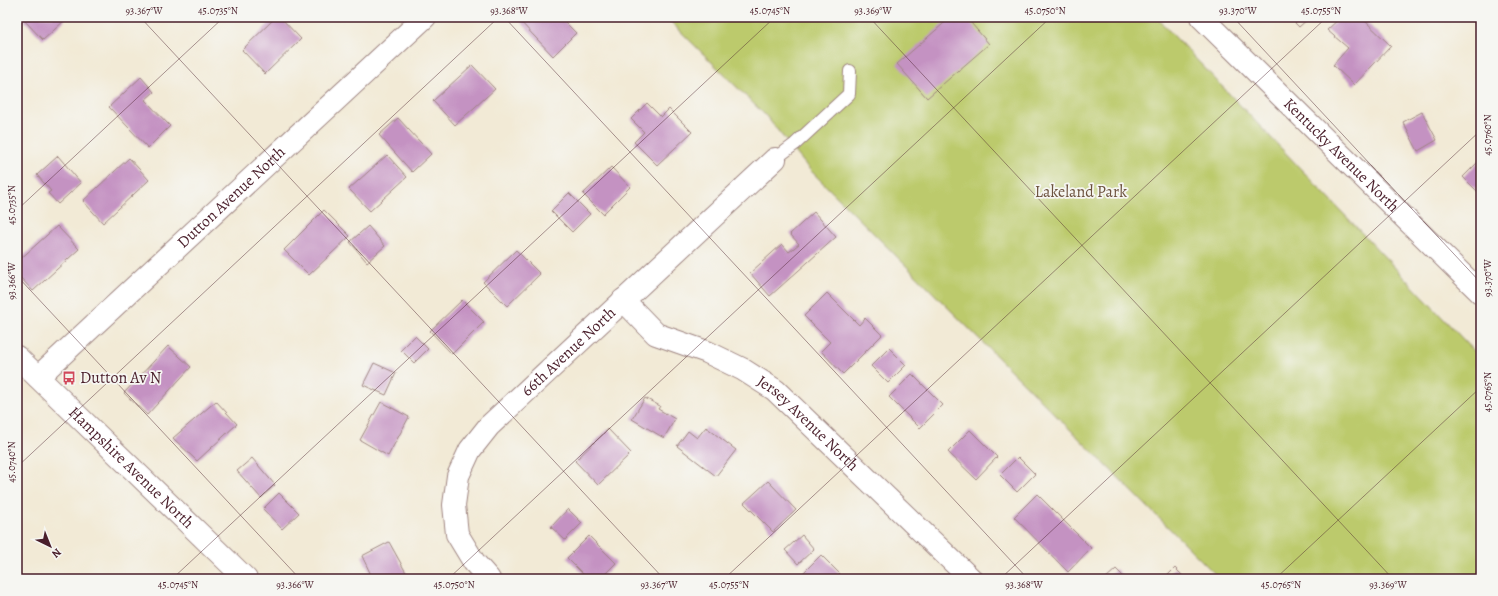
<svg xmlns="http://www.w3.org/2000/svg" width="1498" height="596" viewBox="0 0 1498 596" font-family="Alegreya,serif">
  <rect width="100%" height="100%" fill="#f6f6f2"/>
  <filter id="ink" filterUnits="userSpaceOnUse"><feTurbulence type="fractalNoise" baseFrequency=".025" numOctaves="2"/><feDisplacementMap in="SourceGraphic" scale="8" xChannelSelector="R" yChannelSelector="G"/><feConvolveMatrix kernelMatrix="1 2 1 2 8 2 1 2 1" color-interpolation-filters="sRGB"/></filter>
  <filter id="wash" filterUnits="userSpaceOnUse"><feTurbulence type="fractalNoise" baseFrequency=".012" numOctaves="4" result="noise"/><feDisplacementMap in="SourceGraphic" scale="16" xChannelSelector="R" yChannelSelector="G"/><feGaussianBlur stdDeviation="0.9" result="paint"/><feColorMatrix in="noise" values="0 0 0 0 0 0 0 0 0 0 0 0 0 0 0 0 0 1.4 0 .05"/><feComposite in="paint" operator="in"/></filter>
  <g filter="url(#wash)">
    <rect width="100%" height="100%" fill="#f2ead6"/>
    <polygon fill="#bcca6c" stroke="#83744c" points="676,17 1156,17 1481,358 1481,579 1220,579 810,170 766,116 671,22"/>
    <g id="blocks">
      <g fill="#c492c2">
        <polygon points="27,17 63,17 65,20 43,40 24,20"/>
        <polygon points="276,17 280,17 301,39 265,74 242,50"/>
        <polygon points="520,17 566,17 563,20 576,33 553,56 518,19"/>
        <polygon points="951,17 966,17 989,44 927,98 897,64"/>
        <polygon points="1289,17 1310,17 1299,27"/>
        <polygon points="1341,17 1361,17 1391,46 1354,85 1333,65 1348,48 1327,30"/>
        <polygon points="472,65 495,89 455,125 433,101"/>
        <polygon points="141,77 154,92 145,100 170,126 148,148 109,107"/>
        <polygon points="647,103 661,117 669,109 692,132 657,165 634,142 644,132 631,119"/>
        <polygon points="1422,112 1437,140 1418,151 1403,122"/>
        <polygon points="398,118 431,154 412,172 379,135"/>
        <polygon points="387,155 407,177 370,211 349,189"/>
        <polygon points="58,156 81,183 58,204 48,193 51,191 37,175"/>
        <polygon points="129,158 149,180 103,223 83,201"/>
        <polygon points="1481,159 1481,195 1463,177"/>
        <polygon points="611,167 630,187 603,214 583,194"/>
        <polygon points="569,193 590,214 572,232 551,211"/>
        <polygon points="324,210 350,236 309,275 284,250"/>
        <polygon points="814,212 836,237 770,296 750,273 782,244 789,252 799,244 790,234"/>
        <polygon points="57,226 79,249 33,291 17,274 17,262"/>
        <polygon points="368,226 385,246 367,262 350,242"/>
        <polygon points="516,250 540,274 507,306 483,282"/>
        <polygon points="827,293 859,325 865,318 882,335 843,374 821,351 830,342 804,316"/>
        <polygon points="462,300 484,322 452,354 430,331"/>
        <polygon points="415,336 428,349 414,363 401,350"/>
        <polygon points="168,346 191,367 147,415 124,393"/>
        <polygon points="889,348 906,365 888,383 871,366"/>
        <polygon points="374,363 396,373 386,395 363,385"/>
        <polygon points="912,374 943,405 920,428 889,397"/>
        <polygon points="645,398 660,406 658,409 675,419 664,438 632,419"/>
        <polygon points="216,401 237,424 197,461 173,438"/>
        <polygon points="381,402 409,417 388,456 360,440"/>
        <polygon points="706,427 736,450 716,476 677,446 688,431 697,438"/>
        <polygon points="608,429 631,453 598,485 575,461"/>
        <polygon points="970,430 997,457 976,479 948,452"/>
        <polygon points="1018,457 1035,474 1017,492 1000,475"/>
        <polygon points="252,458 275,485 261,498 237,471"/>
        <polygon points="768,481 796,510 773,532 744,503"/>
        <polygon points="279,493 299,513 282,529 263,509"/>
        <polygon points="1037,494 1091,548 1068,572 1014,517"/>
        <polygon points="568,509 582,523 565,540 551,527"/>
        <polygon points="802,535 814,549 798,564 785,550"/>
        <polygon points="589,536 616,563 600,579 588,579 567,558"/>
        <polygon points="389,542 409,578 407,579 373,579 362,556"/>
        <polygon points="821,555 840,574 835,579 808,579 802,574"/>
        <polygon points="1175,568 1186,579 1164,579"/>
        <polygon points="1116,569 1126,579 1105,579"/>
      </g>
    </g>
  </g>
  <g filter="url(#ink)">
    <use href="#blocks" fill-opacity="0" stroke="#9e8480" stroke-width="1"/>
    <g fill="none" stroke-linecap="round" stroke-linejoin="round">
      <g stroke="#9e8480" stroke-width="14">
        <polyline id="lane" points="775,159 795,144 849,94 850,71"/>
      </g>
      <g stroke="#9e8480" stroke-width="24">
        <g id="street">
          <path id="s1" d="M1201,17L1481,293"/>
          <path id="s2" d="M623,300L656,334L707,352L742,369L775,390L971,579"/>
          <path id="s3" d="M17,357L246,579"/>
          <path id="s4" d="M38,377L425,17"/>
          <path id="s5" d="M489,579L474,562L457,534L454,505L458,476L470,450L489,426L775,159"/>
        </g>
      </g>
      <use href="#lane" stroke="#fff" stroke-width="12"/>
      <use href="#street" stroke="#fff" stroke-width="22"/>
    </g>
  </g>
  <path fill="none" stroke="#4a1f2b" stroke-width="1" stroke-opacity="0.45" d="M140,17L664,579M504,17L1028,579M869,17L1393,579M1233,17L1481,283M17,210L224,17M17,276L300,579M17,467L499,17M172,579L775,17M448,579L1051,17M724,579L1327,17M1000,579L1481,130M1275,579L1481,387"/>
  <defs>
    <g id="bus-bare" transform="scale(1.08)"><path d="M-5-6H5V4H4V6H2V4H-2V6H-4V4H-5ZM-3.5-4V0h7V-4ZM-3.5 1.2v1.5H-2V1.2ZM2 1.2v1.5H3.5V1.2Z" fill="#d1495b" stroke="#f6f6f2" stroke-width="2.5" paint-order="stroke"/></g>
  </defs>
  <g fill-rule="evenodd">
    <use href="#bus-bare" x="69" y="378"/>
  </g>
  <g text-anchor="middle" dominant-baseline="central" stroke-width="3.5" stroke-linejoin="round" paint-order="stroke">
    <g font-size="16" fill="#4a1f2b" stroke="#f6f6f2">
      <text stroke="none"><textPath href="#s1" startOffset="197">Kentucky Avenue North</textPath></text>
      <text stroke="none"><textPath href="#s4" startOffset="264">Dutton Avenue North</textPath></text>
      <text stroke="none"><textPath href="#s5" startOffset="282">66th Avenue North</textPath></text>
      <text stroke="none"><textPath href="#s2" startOffset="226">Jersey Avenue North</textPath></text>
      <text stroke="none"><textPath href="#s3" startOffset="159">Hampshire Avenue North</textPath></text>
    </g>
    <g font-size="16" fill="#6c523e" stroke="#f6f6f2">
      <text x="1081" y="192">Lakeland Park</text>
    </g>
    <g font-size="16" fill="#4a1f2b" stroke="#f6f6f2" text-anchor="start">
      <text x="80" y="378">Dutton Av N</text>
    </g>
  </g>
  <rect width="1498" height="596" fill="none" stroke="#f6f6f2" stroke-width="44"/>
  <g transform="translate(50 546) rotate(137)" stroke="#f6f6f2" stroke-width="3" paint-order="stroke">
  <path d="M0-3L7 15L0 10L-7 15Z" fill="#4a1f2b"/>
  <text y="-6" font-size="11" font-weight="bold" text-anchor="middle" fill="#4a1f2b">N</text>
  </g>
  <rect x="22" y="22" width="1454" height="552" fill="none" stroke="#4a1f2b" stroke-width="1.5"/>
  <g font-size="10" text-anchor="middle" fill="#4a1f2b">
    <text x="144" y="14">93.367°W</text>
    <text x="218" y="14">45.0735°N</text>
    <text x="509" y="14">93.368°W</text>
    <text x="770" y="14">45.0745°N</text>
    <text x="873" y="14">93.369°W</text>
    <text x="1045" y="14">45.0750°N</text>
    <text x="1238" y="14">93.370°W</text>
    <text x="1321" y="14">45.0755°N</text>
    <text transform="translate(1487 135) rotate(-90)" y="4">45.0760°N</text>
    <text transform="translate(11 205) rotate(-90)" y="4">45.0735°N</text>
    <text transform="translate(1487 278) rotate(-90)" y="4">93.370°W</text>
    <text transform="translate(11 281) rotate(-90)" y="4">93.366°W</text>
    <text transform="translate(1487 392) rotate(-90)" y="4">45.0765°N</text>
    <text transform="translate(11 462) rotate(-90)" y="4">45.0740°N</text>
    <text x="178" y="588">45.0745°N</text>
    <text x="295" y="588">93.366°W</text>
    <text x="454" y="588">45.0750°N</text>
    <text x="659" y="588">93.367°W</text>
    <text x="729" y="588">45.0755°N</text>
    <text x="1024" y="588">93.368°W</text>
    <text x="1281" y="588">45.0765°N</text>
    <text x="1388" y="588">93.369°W</text>
  </g>
</svg>
